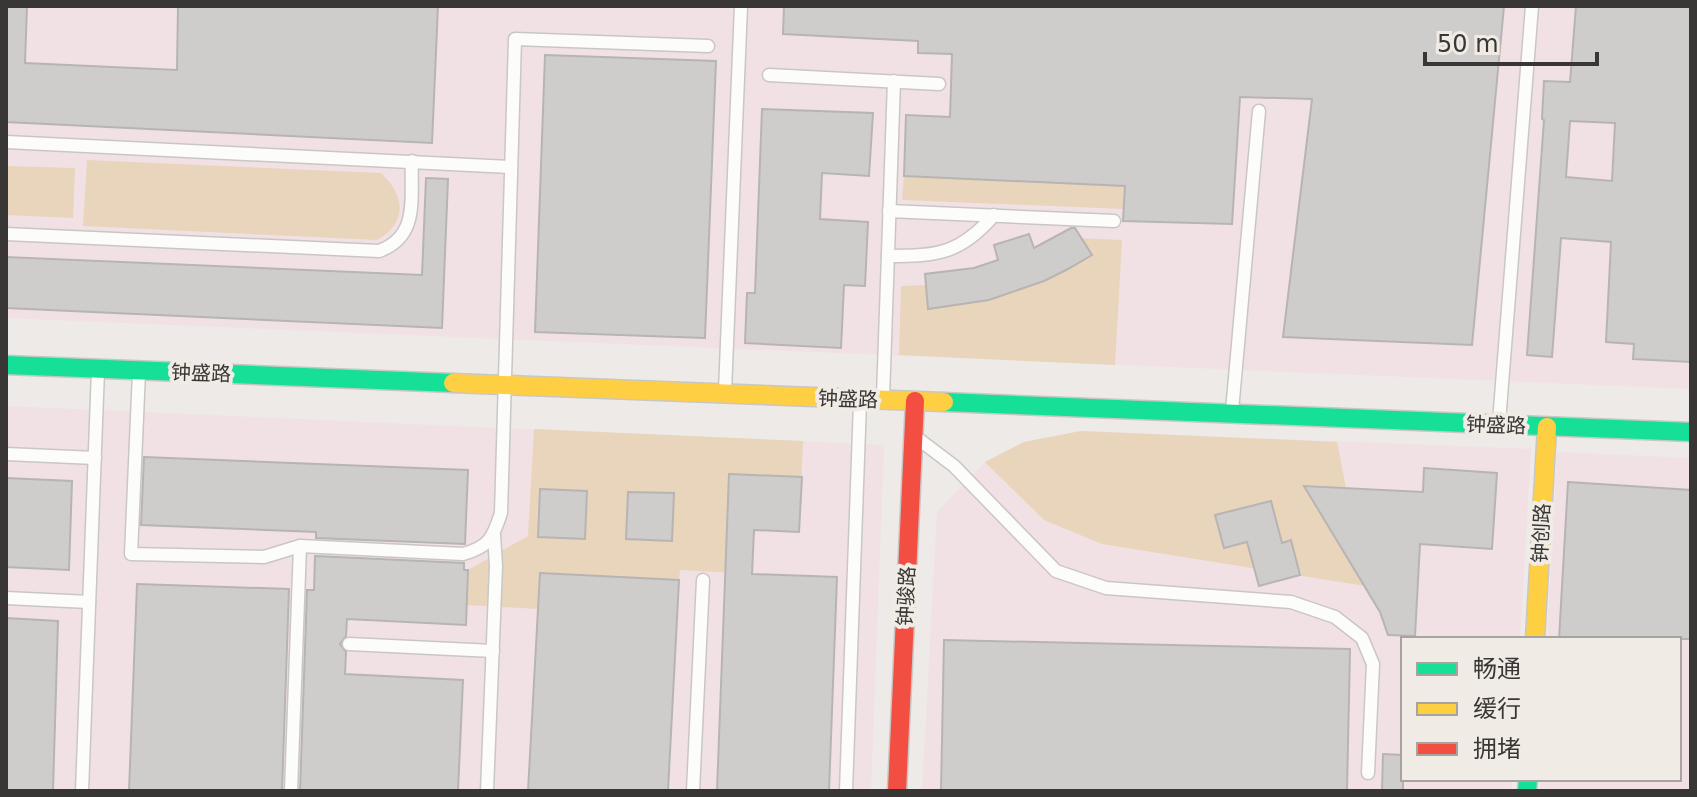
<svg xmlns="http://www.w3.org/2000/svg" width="1697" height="797" viewBox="0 0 1697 797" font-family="'DejaVu Sans','Noto Sans SC',sans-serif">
  <rect width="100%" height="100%" fill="#edeae7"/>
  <g fill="#f1e1e4">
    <polygon points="6,6 1691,6 1691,389 6,318"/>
    <polygon points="6,406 884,445 871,791 6,791"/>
    <polygon points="1081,431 1531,449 1520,639 1403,639 1403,779 1512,779 1511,791 922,791 937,512 985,462 1024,442"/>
    <polygon points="1557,452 1691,458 1691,791 1540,791 1540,779 1679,779 1679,639 1547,639"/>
  </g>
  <g fill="#e8d5bc">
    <path d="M87,160L381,173C405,195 408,223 377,240L83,226Z"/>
    <polygon points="6,166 75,168 73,218 6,215"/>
    <polygon points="904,176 1125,186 1124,209 902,200"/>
    <polygon points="1075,238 1122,240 1115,365 899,355 901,286 952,284"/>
    <polygon points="534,429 803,441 799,532 754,530 752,574 680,570 679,580 540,575 538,609 467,605 468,570 528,536"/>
    <polygon points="1081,431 1337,442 1365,586 1102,544 1044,520 985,462 1024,442"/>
  </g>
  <g fill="#cfcccc" stroke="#b7b4b4" stroke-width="2" fill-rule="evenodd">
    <polygon points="6,6 27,6 25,63 177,70 178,6 438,6 432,143 6,122"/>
    <polygon points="784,6 1504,6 1472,345 1283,337 1312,99 1240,97 1232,224 1123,221 1125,186 904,176 906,115 950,117 952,54 918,53 918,41 783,34"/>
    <path d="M1576,6H1691V362L1633,359L1634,344L1606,342L1611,242L1561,238L1552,357L1527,355L1544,120L1542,119L1544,81L1570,82ZM1570,121L1615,123L1612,181L1566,177Z"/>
    <polygon points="545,55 716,61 705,338 535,332"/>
    <polygon points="762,109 873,113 869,176 822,173 820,219 868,222 865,286 844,285 841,348 745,343 747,293 755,293"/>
    <polygon points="426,178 448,179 442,328 6,308 6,257 422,275"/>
    <polygon points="1071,228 1075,228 1092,255 1068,269 1044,281 989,300 928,309 925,274 974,268 998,260 994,245 1029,234 1034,248"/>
    <polygon points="144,457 468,470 465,544 316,538 316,532 141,525"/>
    <polygon points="1424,468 1497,473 1492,549 1420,544 1415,636 1388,635 1380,612 1304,486 1423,492"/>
    <polygon points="729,474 802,477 799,532 754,530 752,574 837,577 829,791 717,791"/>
    <polygon points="6,478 72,481 69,570 6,567"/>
    <polygon points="1568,482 1691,490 1691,639 1559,639"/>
    <polygon points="540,489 587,491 585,539 538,537"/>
    <polygon points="628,492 674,493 672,541 626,539"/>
    <polygon points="1271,501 1282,543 1291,540 1300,575 1259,586 1247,542 1224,548 1215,515"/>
    <polygon points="315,556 464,563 464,570 468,570 466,625 347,619 346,636 340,644 346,652 345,674 463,680 458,791 300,791 307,590 314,590"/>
    <polygon points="540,573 679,580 668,791 528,791"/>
    <polygon points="137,584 289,589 282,791 129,791"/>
    <polygon points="6,618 58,621 53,791 6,791"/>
    <polygon points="944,640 1350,649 1347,791 941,791"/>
    <polygon points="1383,754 1403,755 1403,791 1382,791"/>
  </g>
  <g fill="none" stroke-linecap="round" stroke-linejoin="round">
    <g stroke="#c9c7c4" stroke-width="15">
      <g id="lane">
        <polyline points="769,75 939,84"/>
        <polyline points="6,142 511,167"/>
        <polyline points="889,211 1114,221"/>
        <path d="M6,234L379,251C420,236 410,198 412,161"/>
        <path d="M888,256C938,256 960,254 994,215"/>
        <path d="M139,372L131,554L264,557L300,546L463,554C489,547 493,538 501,513L515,39L708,46"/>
        <polyline points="725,391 741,6"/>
        <polyline points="883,397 894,81"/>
        <polyline points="1232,411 1259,111"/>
        <polyline points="1499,422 1532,6"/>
        <polyline points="917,438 954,466 1056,571 1106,588 1291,602 1335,617 1362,638 1373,664 1368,773"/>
        <polyline points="6,454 95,458"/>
        <polyline points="6,598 89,602"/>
        <polyline points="349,644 493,651"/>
        <polyline points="82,791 98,370"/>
        <polyline points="291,791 300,546"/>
        <polyline points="487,791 496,566 494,535"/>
        <polyline points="693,791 703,580"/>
        <polyline points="846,791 860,402"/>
      </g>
    </g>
    <g stroke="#c9c7c4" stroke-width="21">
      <g id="fast">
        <polyline points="6,365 453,383"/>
        <polyline points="944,402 1691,432"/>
        <polyline points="1527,791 1528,779"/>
      </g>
    </g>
    <g stroke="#c9c7c4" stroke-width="21">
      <g id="slow">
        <polyline points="453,383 944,402"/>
        <polyline points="1535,639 1547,427"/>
      </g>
    </g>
    <g stroke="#c9c7c4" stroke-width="21">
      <polyline id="jam" points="897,791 915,401"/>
    </g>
    <use href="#lane" stroke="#fcfcfb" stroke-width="12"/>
    <use href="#fast" stroke="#16e098" stroke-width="18"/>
    <use href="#slow" stroke="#ffcf43" stroke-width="18"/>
    <use href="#jam" stroke="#f24e42" stroke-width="18"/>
  </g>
  <g text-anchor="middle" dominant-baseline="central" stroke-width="8" stroke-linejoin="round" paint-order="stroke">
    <g font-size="20" fill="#393735" stroke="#f0ebe4">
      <text transform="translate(201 373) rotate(2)">钟盛路</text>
      <text transform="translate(848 399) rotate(2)">钟盛路</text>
      <text transform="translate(1496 425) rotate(2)">钟盛路</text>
      <text transform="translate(1541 533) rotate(-87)">钟创路</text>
      <text transform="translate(906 596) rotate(-87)">钟骏路</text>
    </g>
  </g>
  <rect width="1697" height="797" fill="none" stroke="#393735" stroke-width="16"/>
  <rect x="1401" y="637" width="280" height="144" fill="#f0ebe4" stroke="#a7a39e" stroke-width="2"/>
  <rect x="1417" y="663" width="40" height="12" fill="#16e098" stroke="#a7a39e" stroke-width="2"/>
  <text x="1473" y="677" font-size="24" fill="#393735">畅通</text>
  <rect x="1417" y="703" width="40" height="12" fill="#ffcf43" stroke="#a7a39e" stroke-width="2"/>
  <text x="1473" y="717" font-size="24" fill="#393735">缓行</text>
  <rect x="1417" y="743" width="40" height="12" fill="#f24e42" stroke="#a7a39e" stroke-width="2"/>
  <text x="1473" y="757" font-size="24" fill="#393735">拥堵</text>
  <path d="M1425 52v12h172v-12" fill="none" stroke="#393735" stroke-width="4"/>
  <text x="1437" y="52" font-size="24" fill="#393735" stroke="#f0ebe4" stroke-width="6" paint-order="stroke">50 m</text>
</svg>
